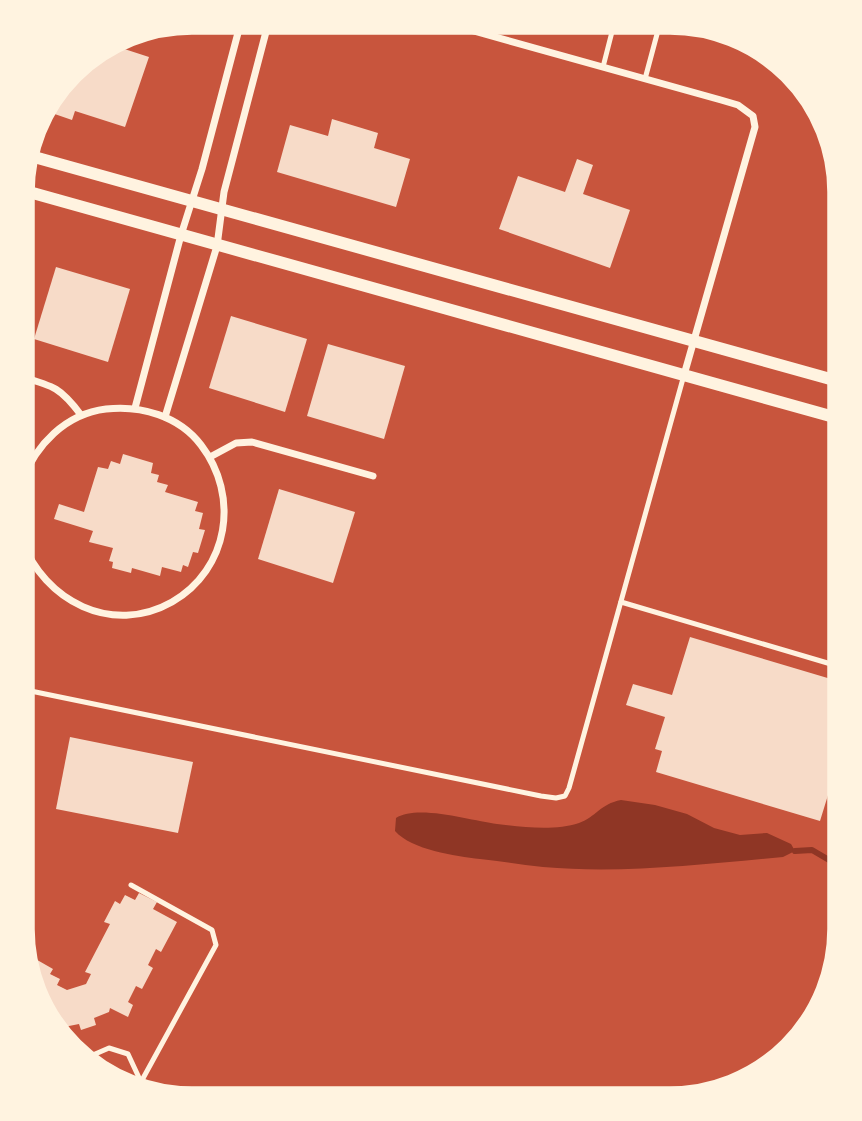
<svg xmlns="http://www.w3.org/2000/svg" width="862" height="1121" viewBox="0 0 862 1121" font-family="'Source Sans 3',sans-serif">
  <rect width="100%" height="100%" fill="#c8553d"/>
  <path fill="#8f3625" d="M621,800L655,805L687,814L714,828L740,835L767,833L791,844L795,851L783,857C704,864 623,874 543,867C522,865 501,861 480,859C455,856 412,850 395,831L396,818C418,804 472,821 497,824C522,827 555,831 579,823C596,817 600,804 621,800Z"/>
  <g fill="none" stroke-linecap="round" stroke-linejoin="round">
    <polyline stroke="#8f3625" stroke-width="6" points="795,851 812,850 841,867"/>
  </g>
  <g fill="#f7dbc8">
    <polygon points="112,45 149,57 125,127 75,111 72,120 43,110 80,63"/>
    <polygon points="332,119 378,133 374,148 410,159 396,207 277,172 290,125 328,136"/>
    <polygon points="577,159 593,165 583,194 630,210 610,268 499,229 518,176 565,192"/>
    <polygon points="22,259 33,262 23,297 22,297"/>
    <polygon points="56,267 130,289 108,362 34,339"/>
    <polygon points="231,316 307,339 285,412 209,388"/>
    <polygon points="328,344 405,366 384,439 307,416"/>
    <polygon points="123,454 153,463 151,473 159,475 157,482 168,485 165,492 198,502 195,511 203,513 199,529 205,530 198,553 193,552 188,567 183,565 181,572 162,567 160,576 132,568 131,573 112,568 113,562 109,561 113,548 89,542 93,531 54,519 59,504 84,512 98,467 108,469 111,461 120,464"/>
    <polygon points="279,489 355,512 333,583 258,559"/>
    <polygon points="690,637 841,682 841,753 820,821 656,772 662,751 655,749 665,717 626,705 633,684 672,695"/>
    <polygon points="70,737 193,762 178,833 56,809"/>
    <polygon points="139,893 157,902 153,909 177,922 161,952 156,949 148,965 153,968 142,989 136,986 128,1002 133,1005 128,1017 110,1008 109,1012 94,1018 96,1025 81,1030 79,1024 64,1027 59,1024 58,1026 39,1005 29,964 32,957 53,969 50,974 60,979 57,985 67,990 86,984 91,974 85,972 110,924 104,922 115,901 120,904 125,895 135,900"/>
  </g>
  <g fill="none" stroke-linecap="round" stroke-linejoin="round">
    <g stroke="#fff3e0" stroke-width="5">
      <polyline points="603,67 614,24"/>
      <polyline points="645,79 660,23"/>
      <polyline points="621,602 841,667"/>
      <polyline points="21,689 541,796 556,798 565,796 569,788 684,375"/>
      <polyline points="131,885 212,930 216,945 141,1082 145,1089"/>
      <polyline points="86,1058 109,1048 128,1054 141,1082"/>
      <polyline points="114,1077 120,1075 141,1082"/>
    </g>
    <g stroke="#fff3e0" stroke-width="7">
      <polyline points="456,26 721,100 738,105 753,116 755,127 684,375"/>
      <path d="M22,377C54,386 61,388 81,415"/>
      <polyline points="135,408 181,235 202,169 239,29"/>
      <polyline points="165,417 217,246 224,192 267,28"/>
      <polyline points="210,457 236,443 252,442 373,476"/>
      <path d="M22,540C44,601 112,636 172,602C229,569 240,496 201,445C179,416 141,405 106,409C65,414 36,445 22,481"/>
    </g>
    <g stroke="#fff3e0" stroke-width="12">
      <polyline points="27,155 841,382"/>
      <polyline points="22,190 841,419"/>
    </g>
  </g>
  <path d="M0 0H862V1121H0ZM192 33H670A159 159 0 0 1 829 192V929A159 159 0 0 1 670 1088H192A159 159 0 0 1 33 929V192A159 159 0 0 1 192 33Z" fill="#fff3e0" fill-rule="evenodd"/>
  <path fill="none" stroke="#fff3e0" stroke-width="3.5" d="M192 33H670A159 159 0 0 1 829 192V929A159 159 0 0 1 670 1088H192A159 159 0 0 1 33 929V192A159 159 0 0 1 192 33Z"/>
</svg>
